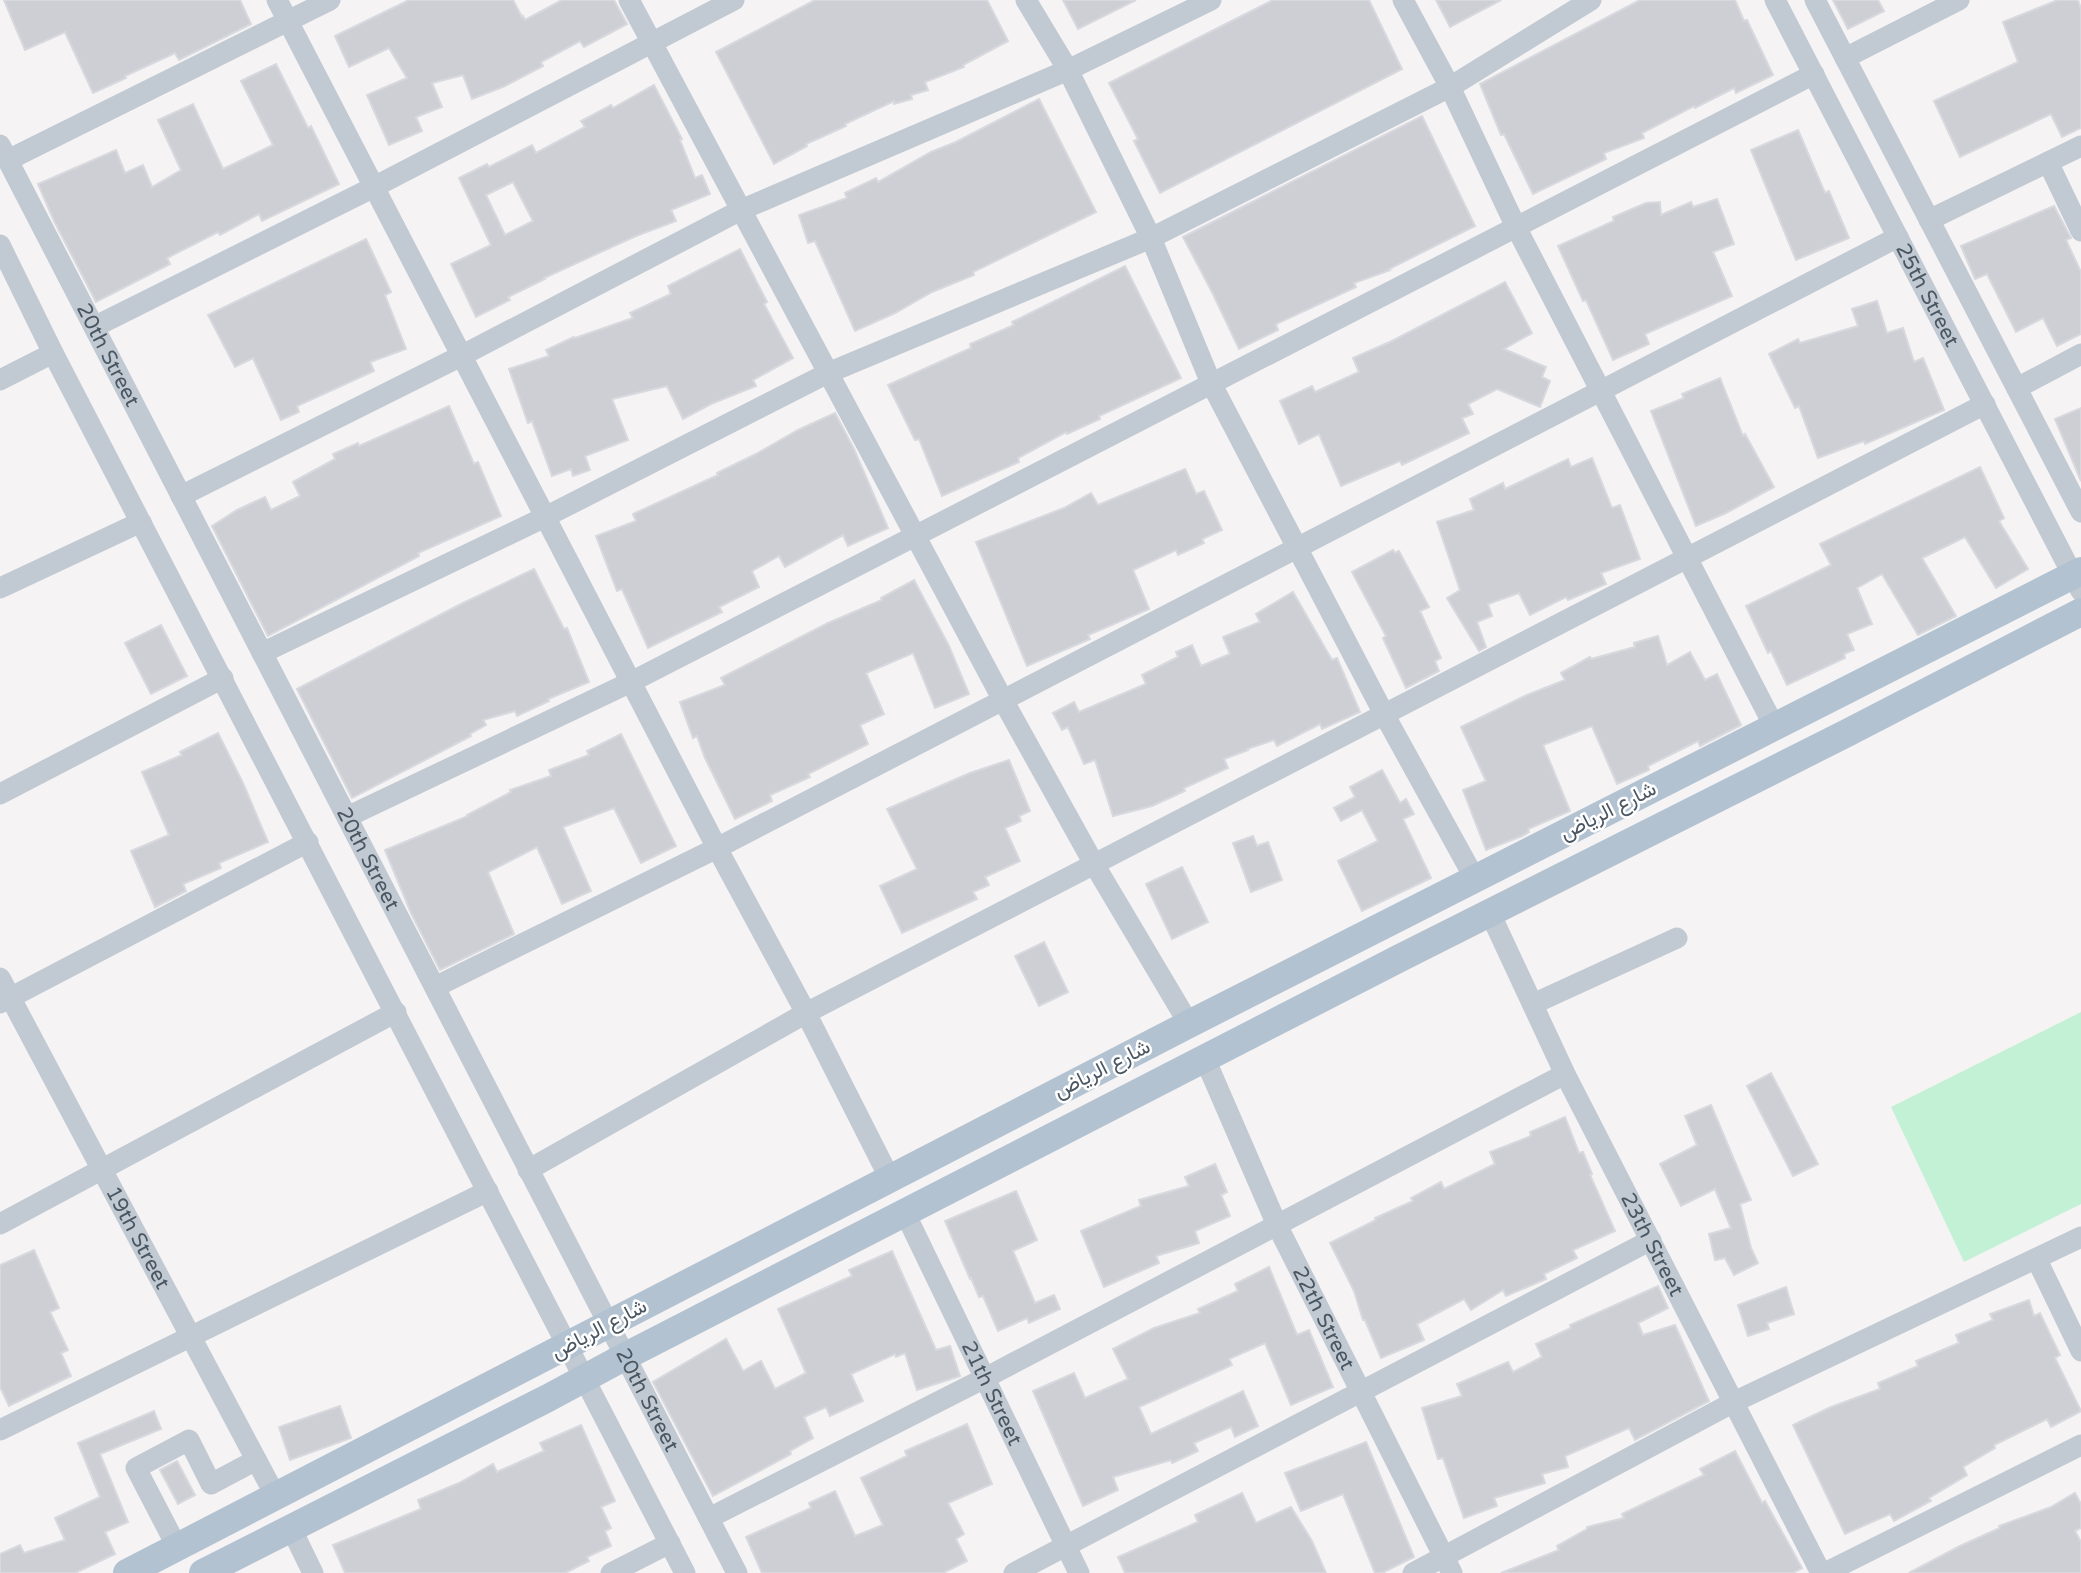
<svg xmlns="http://www.w3.org/2000/svg" width="2081" height="1573" viewBox="0 0 2081 1573" font-family="'Varela Round',Vazirmatn,sans-serif">
  <rect width="100%" height="100%" fill="#f5f3f3"/>
  <polygon fill="#c3f1d5" points="2081,1012 2081,1204 1964,1262 1891,1107"/>
  <g fill="#cdcfd5" stroke="#d7d9de" stroke-width="2" fill-rule="evenodd">
    <polygon points="4,0 240,0 251,24 179,60 175,53 125,76 126,78 93,93 65,32 25,50"/>
    <polygon points="409,0 513,0 522,17 523,16 525,20 562,0 614,0 627,24 584,47 580,41 541,62 543,66 505,86 472,99 463,75 432,83 442,107 416,117 422,131 389,145 367,95 407,78 389,48 349,67 335,36"/>
    <polygon points="815,0 987,0 1008,41 963,65 964,67 925,82 928,90 911,95 912,99 894,104 894,101 845,124 846,126 806,144 807,146 774,164 716,52"/>
    <polygon points="1063,0 1136,0 1078,29"/>
    <polygon points="1273,0 1369,0 1402,69 1160,193 1134,141 1138,139 1109,83"/>
    <polygon points="1436,0 1501,0 1450,27"/>
    <polygon points="1640,0 1735,0 1744,21 1747,20 1773,75 1736,93 1734,88 1695,108 1694,106 1642,133 1644,138 1604,153 1606,159 1533,194 1504,134 1501,135 1480,84"/>
    <polygon points="1833,0 1878,0 1884,11 1848,29"/>
    <polygon points="2058,0 2078,0 2081,9 2081,128 2062,137 2051,114 1960,157 1934,101 2018,62 2003,22"/>
    <polygon points="276,64 308,128 311,126 339,184 262,221 259,214 220,235 218,232 167,258 170,264 96,302 54,221 38,184 116,150 125,173 143,165 152,187 181,170 158,120 193,104 223,169 273,145 241,81"/>
    <path d="M654,85L682,139L680,140L695,178L702,175L710,194L671,210L676,221L636,236L544,278L545,279L508,297L510,300L476,317L451,264L491,245L459,178L487,164L489,167L532,145L536,153L585,127L581,121L611,105L613,108ZM513,182L533,221L505,235L486,195Z"/>
    <polygon points="1039,99 1096,212 973,272 974,275 932,292 895,313 855,331 815,241 808,243 799,215 847,198 845,193 876,178 878,182 931,152 956,142"/>
    <polygon points="1422,116 1475,226 1389,269 1390,270 1354,283 1356,287 1276,324 1278,330 1239,349 1213,294 1183,237"/>
    <polygon points="1798,130 1825,193 1829,191 1849,238 1796,260 1751,150"/>
    <polygon points="1717,199 1734,244 1713,252 1732,296 1645,334 1649,344 1613,360 1586,300 1583,301 1558,246 1614,221 1613,217 1646,203 1660,202 1661,215 1691,202 1693,207"/>
    <polygon points="2054,206 2071,238 2066,240 2081,272 2081,334 2057,346 2043,318 2016,332 1987,274 1975,279 1961,246"/>
    <polygon points="366,239 391,292 385,295 406,349 370,362 374,371 297,406 299,412 281,420 253,358 235,367 208,315"/>
    <polygon points="740,249 767,302 764,304 793,358 753,380 756,386 711,404 683,419 667,386 612,399 628,440 585,456 590,470 573,476 571,469 552,476 532,421 528,423 509,369 549,356 546,350 574,337 575,338 633,318 630,313 671,294 668,286"/>
    <polygon points="1125,266 1181,378 1099,416 1100,419 1067,434 1066,432 1018,458 1019,462 942,496 919,439 915,440 888,385 971,348 970,344 1014,325 1012,322"/>
    <polygon points="1505,282 1532,333 1504,349 1546,367 1542,377 1550,381 1540,407 1497,389 1468,404 1473,414 1462,418 1469,433 1402,465 1400,461 1341,486 1319,434 1299,444 1280,401 1312,386 1315,392 1359,372 1353,358 1392,341"/>
    <polygon points="1877,301 1887,333 1903,328 1914,362 1923,358 1944,410 1865,444 1864,441 1818,458 1799,406 1795,408 1769,354 1798,339 1800,343 1858,326 1852,309"/>
    <polygon points="1720,378 1743,436 1745,434 1774,487 1726,513 1696,526 1651,411 1684,398 1682,394"/>
    <polygon points="449,406 474,464 478,462 501,516 418,553 419,556 268,636 212,526 237,510 265,497 271,510 300,496 293,482 335,459 333,454 358,443 359,446"/>
    <polygon points="2081,408 2081,481 2055,419"/>
    <polygon points="835,413 854,449 888,528 848,546 843,535 785,567 779,556 752,571 759,587 719,607 722,612 648,648 622,589 617,591 596,536 636,521 633,514 718,475 717,473 756,454 798,430"/>
    <polygon points="1592,458 1612,508 1620,505 1640,559 1601,573 1606,584 1568,600 1566,597 1530,615 1519,593 1488,604 1492,616 1477,622 1486,647 1479,651 1447,598 1460,590 1437,522 1474,510 1470,499 1503,483 1505,489 1568,459 1571,467"/>
    <polygon points="1980,467 2004,518 1999,521 2028,569 1996,588 1965,537 1922,558 1956,616 1918,635 1882,574 1857,588 1872,624 1847,634 1854,650 1844,654 1845,658 1787,685 1771,651 1768,653 1746,606 1831,565 1820,544"/>
    <polygon points="1185,469 1196,494 1204,491 1222,530 1202,539 1204,543 1178,555 1176,550 1133,570 1149,609 1088,635 1090,639 1027,666 976,542 1064,508 1091,493 1098,505"/>
    <polygon points="1393,550 1395,553 1399,551 1429,607 1420,611 1441,658 1435,661 1439,671 1406,688 1383,638 1386,636 1352,572"/>
    <polygon points="534,569 564,629 567,628 589,682 548,699 549,701 517,716 515,711 483,720 486,725 470,734 471,736 352,798 297,689 461,604"/>
    <polygon points="914,580 949,646 969,694 935,708 913,653 866,673 884,714 860,725 868,744 808,774 810,777 770,795 772,801 735,819 705,758 697,736 693,738 680,702 725,685 721,678 828,623 882,600 881,598"/>
    <polygon points="1293,592 1332,660 1337,658 1360,712 1322,729 1320,724 1277,746 1274,740 1247,749 1248,750 1224,759 1228,768 1184,788 1185,791 1152,806 1113,816 1095,760 1084,764 1068,727 1062,730 1053,713 1074,702 1079,712 1146,684 1142,675 1178,657 1176,652 1192,645 1201,666 1230,654 1223,637 1260,622 1256,614"/>
    <polygon points="161,625 187,676 151,694 125,643"/>
    <polygon points="1658,636 1667,665 1690,652 1705,680 1717,674 1741,725 1700,746 1698,741 1648,766 1649,770 1617,784 1592,726 1543,745 1570,811 1528,829 1529,832 1522,836 1486,850 1463,790 1486,781 1461,727 1527,695 1565,680 1561,673 1590,657 1591,659 1635,647 1634,643"/>
    <polygon points="218,733 243,783 268,842 219,863 221,868 183,884 186,891 155,907 131,851 169,835 142,772 182,755 180,752"/>
    <polygon points="621,734 676,846 641,863 614,808 563,827 591,891 562,904 537,847 488,872 514,934 440,970 411,913 385,850 468,816 467,815 511,792 510,790 551,776 549,770 589,755 587,751"/>
    <polygon points="1009,760 1030,811 1019,816 1021,821 1005,828 1020,861 985,877 989,885 973,892 977,899 902,933 880,886 917,869 887,809 970,773"/>
    <polygon points="1382,770 1400,803 1406,799 1414,814 1403,819 1431,878 1362,911 1338,861 1378,841 1362,810 1341,821 1334,808 1355,797 1350,787"/>
    <polygon points="1253,836 1257,846 1268,842 1282,880 1251,892 1233,843"/>
    <polygon points="1182,867 1208,922 1172,939 1146,884"/>
    <polygon points="1044,942 1068,992 1039,1006 1015,956"/>
    <polygon points="1771,1073 1818,1164 1793,1176 1747,1086"/>
    <polygon points="1711,1105 1751,1200 1740,1204 1751,1248 1758,1263 1734,1275 1725,1258 1715,1260 1709,1234 1731,1228 1715,1189 1681,1206 1660,1164 1697,1145 1685,1116"/>
    <polygon points="1565,1117 1579,1153 1583,1152 1592,1174 1590,1175 1615,1231 1573,1250 1577,1258 1544,1274 1546,1279 1506,1296 1503,1290 1471,1310 1464,1299 1417,1324 1424,1340 1381,1358 1365,1320 1363,1320 1354,1291 1330,1243 1376,1220 1375,1218 1413,1201 1411,1198 1441,1182 1444,1189 1495,1164 1490,1152 1531,1136 1530,1132"/>
    <polygon points="1215,1164 1227,1192 1221,1195 1230,1216 1195,1231 1199,1243 1156,1256 1159,1263 1104,1287 1081,1231 1141,1206 1139,1200 1189,1186 1185,1177"/>
    <polygon points="1016,1191 1037,1240 1013,1251 1035,1303 1054,1295 1060,1309 1029,1323 1027,1318 998,1331 983,1296 979,1297 971,1278 970,1279 945,1221"/>
    <polygon points="34,1250 59,1308 50,1312 68,1350 61,1353 71,1376 9,1406 0,1387 0,1265"/>
    <polygon points="892,1251 936,1350 950,1346 960,1376 917,1390 905,1353 896,1357 895,1354 851,1374 863,1401 830,1416 826,1407 804,1417 813,1438 790,1451 791,1454 713,1496 653,1382 726,1339 743,1371 761,1361 775,1389 806,1373 778,1309 852,1276 849,1270"/>
    <polygon points="1269,1267 1297,1335 1309,1330 1333,1387 1291,1405 1265,1343 1229,1359 1232,1365 1139,1407 1151,1434 1243,1391 1258,1426 1235,1437 1231,1427 1194,1443 1198,1451 1172,1463 1171,1460 1113,1477 1118,1490 1083,1506 1033,1391 1074,1373 1085,1398 1128,1379 1113,1349 1154,1328 1200,1313 1198,1309 1238,1291 1235,1284"/>
    <polygon points="1658,1286 1668,1308 1638,1323 1643,1335 1675,1325 1709,1401 1635,1440 1629,1428 1565,1456 1568,1467 1542,1474 1545,1483 1494,1498 1497,1506 1464,1518 1443,1458 1438,1459 1422,1408 1462,1396 1457,1384 1508,1362 1513,1372 1542,1357 1536,1344 1571,1328 1570,1325"/>
    <polygon points="1786,1287 1794,1314 1767,1323 1769,1329 1748,1336 1738,1305"/>
    <polygon points="2029,1300 2034,1316 2040,1313 2060,1355 2055,1358 2081,1411 2051,1427 2047,1419 1994,1445 1995,1448 1963,1467 1967,1475 1929,1498 1931,1501 1894,1521 1890,1514 1845,1534 1793,1425 1831,1407 1880,1389 1878,1383 1918,1366 1916,1361 1959,1343 1956,1335 1993,1320 1990,1314"/>
    <polygon points="340,1406 351,1438 290,1460 279,1427"/>
    <polygon points="154,1411 161,1429 100,1454 128,1522 105,1532 115,1554 75,1573 0,1573 0,1554 20,1545 24,1553 65,1540 55,1518 100,1497 78,1443"/>
    <polygon points="967,1424 992,1484 948,1503 964,1534 956,1539 967,1561 943,1573 762,1573 746,1537 811,1508 809,1503 835,1491 855,1536 883,1525 861,1478 907,1456 905,1451"/>
    <polygon points="581,1425 615,1501 601,1507 611,1528 605,1531 611,1546 587,1557 589,1561 565,1573 345,1573 333,1545 421,1509 418,1500 459,1483 493,1464 497,1472 544,1451 540,1443"/>
    <polygon points="1366,1442 1414,1557 1382,1573 1375,1573 1343,1494 1301,1511 1285,1473"/>
    <polygon points="1735,1451 1762,1503 1765,1501 1802,1568 1793,1573 1501,1573 1559,1550 1557,1546 1587,1529 1587,1527 1624,1518 1622,1514 1704,1475 1700,1469"/>
    <polygon points="177,1461 195,1495 178,1504 160,1470"/>
    <polygon points="1242,1493 1256,1523 1291,1507 1312,1541 1326,1573 1125,1573 1118,1557 1198,1522 1195,1515"/>
    <polygon points="2075,1493 2081,1504 2081,1528 2075,1531 2081,1542 2081,1573 1909,1573 1960,1546 2000,1528 1999,1526 2051,1507"/>
  </g>
  <g fill="none" stroke-linecap="round" stroke-linejoin="round">
    <g stroke="#c1cad2" stroke-width="21">
      <polyline points="277,0 717,848 806,1013 890,1179"/>
      <polyline points="629,0 1003,700 1094,864 1189,1024"/>
      <polyline points="1026,0 1068,70 1151,238 1211,383 1384,714 1475,879"/>
      <polyline points="1403,0 1450,87 1516,227 1774,726"/>
      <path id="s1" d="M1775,0L2081,591"/>
      <polyline points="1815,0 2081,512"/>
      <polyline points="1845,58 1959,0"/>
      <path id="s2" d="M0,145L737,1573"/>
      <polyline points="8,160 330,0"/>
      <polyline points="2048,162 2081,231"/>
      <polyline points="1929,220 2081,146"/>
      <polyline points="0,245 53,353 685,1573"/>
      <polyline points="94,327 374,187 734,0"/>
      <polyline points="0,380 53,353"/>
      <polyline points="2017,388 2081,354"/>
      <polyline points="181,496 461,356 741,210 1068,70 1211,0"/>
      <polyline points="0,588 141,522"/>
      <polyline points="262,653 545,517 828,373 1151,238 1450,87 1591,0"/>
      <polyline points="0,794 223,678"/>
      <polyline points="347,817 631,682 1814,74"/>
      <path id="s3" d="M1490,913L1565,1074L1821,1573"/>
      <path id="s4" d="M0,978L276,1497"/>
      <polyline points="435,987 717,848 1898,237"/>
      <polyline points="0,1003 308,842"/>
      <polyline points="1533,1004 1677,938"/>
      <path id="s5" d="M1205,1059L1277,1225L1452,1573"/>
      <polyline points="528,1170 806,1013 1985,404"/>
      <path id="s6" d="M905,1213L1079,1573"/>
      <polyline points="0,1224 396,1012"/>
      <polyline points="2037,1260 2081,1351"/>
      <polyline points="0,1430 488,1191"/>
      <polyline points="709,1518 985,1378 1565,1074"/>
      <polyline points="291,1528 313,1573"/>
      <polyline points="177,1547 136,1468 189,1440 211,1484 256,1460"/>
      <polyline points="611,1573 670,1543"/>
      <polyline points="1014,1573 1651,1240"/>
      <polyline points="1413,1573 1734,1402 2081,1237"/>
      <polyline points="1825,1573 2081,1445"/>
    </g>
    <g stroke="#b3c2d1" stroke-width="28">
      <polyline points="127,1573 1189,1024 2081,571"/>
      <polyline points="203,1573 548,1398 624,1357 1400,958 1847,733 2081,612"/>
    </g>
  </g>
  <g text-anchor="middle" dominant-baseline="central" stroke-width="5" stroke-linejoin="round" paint-order="stroke">
    <g font-size="21" fill="#4a5661" stroke="#fff">
      <text stroke="none"><textPath href="#s1" startOffset="332">25th Street</textPath></text>
      <text stroke="none"><textPath href="#s2" startOffset="236">20th Street</textPath></text>
      <text transform="translate(1608 811) rotate(-27)">شارع الرياض</text>
      <text stroke="none"><textPath href="#s2" startOffset="803">20th Street</textPath></text>
      <text transform="translate(1102 1069) rotate(-27)">شارع الرياض</text>
      <text stroke="none"><textPath href="#s4" startOffset="294">19th Street</textPath></text>
      <text stroke="none"><textPath href="#s3" startOffset="369">23th Street</textPath></text>
      <text stroke="none"><textPath href="#s5" startOffset="285">22th Street</textPath></text>
      <text transform="translate(599 1329) rotate(-28)">شارع الرياض</text>
      <text stroke="none"><textPath href="#s6" startOffset="200">21th Street</textPath></text>
      <text stroke="none"><textPath href="#s2" startOffset="1412">20th Street</textPath></text>
    </g>
  </g>
</svg>
